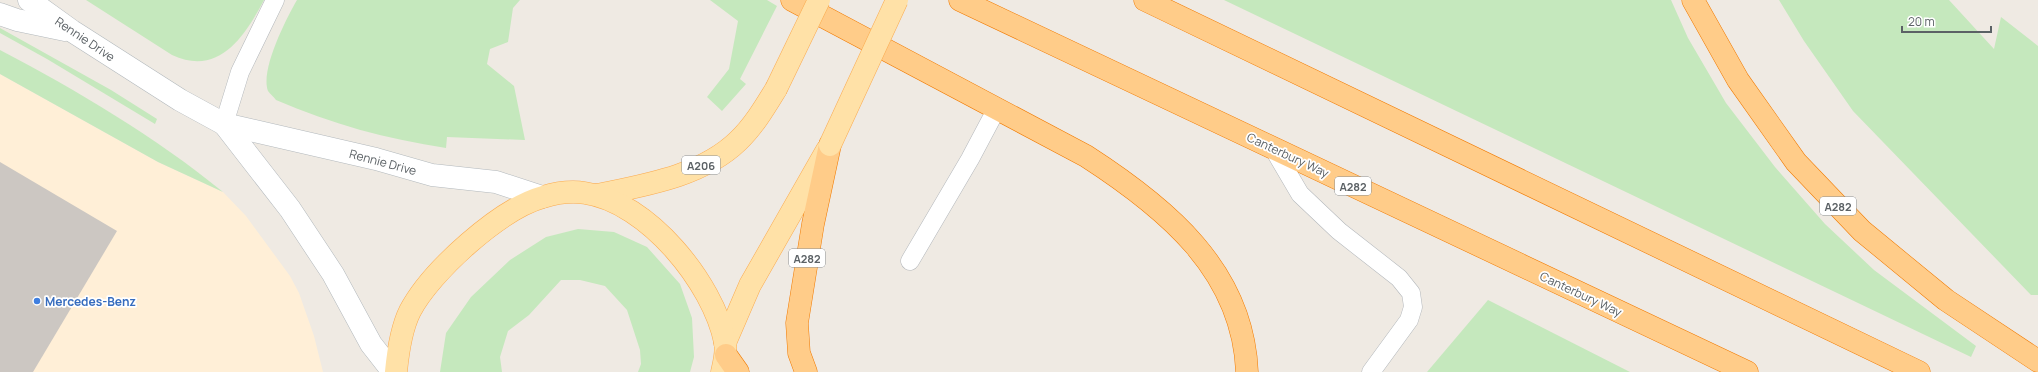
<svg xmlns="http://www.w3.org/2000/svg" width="2038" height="372" viewBox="0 0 2038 372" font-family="Manrope,sans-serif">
  <rect width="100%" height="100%" fill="#efeae3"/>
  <polygon fill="#ffefd7" points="0,74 158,162 223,192 246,216 290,276 299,293 314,336 323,372 0,372"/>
  <g fill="#c5e8bd">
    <path d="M86,0H264C245,36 219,77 172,55Z"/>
    <path d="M297,0H520L513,8L508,42L490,49L487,64L514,86L525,140L447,137L446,148C387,139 331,124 276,100C274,97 270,94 268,91C260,70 286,19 297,0Z"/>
    <polygon points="710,0 767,0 777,6 740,79 746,84 722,111 707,97 729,69 738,21"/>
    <polygon points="1224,0 1671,0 1688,38 1726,103 1775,167 1825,224 1874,270 1976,346 1971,357"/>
    <polygon points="1779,0 1949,0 1994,49 2001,17 2038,46 2038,295 2031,295 1853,111 1804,41"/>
    <polygon points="0,28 111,90 157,119 155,124 47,59 0,33"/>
    <path d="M0,50C78,91 154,136 223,192L158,162L0,74Z"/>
    <polygon points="578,229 614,232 647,247 680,284 692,318 694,357 690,372 638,372 641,364 640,350 627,310 605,286 580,280 561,280 529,315 508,331 500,357 502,372 440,372 446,333 471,297 510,260 546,237"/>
    <polygon points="1488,300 1630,372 1427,372"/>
  </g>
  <polygon fill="#ccc7c2" points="0,162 117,231 33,372 0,372"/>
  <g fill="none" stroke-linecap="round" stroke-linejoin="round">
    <g stroke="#b3b7bb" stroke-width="19">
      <g id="lane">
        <polyline points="224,124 240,72 275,0"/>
        <polyline points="1273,148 1300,194 1339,231 1399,278 1411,293 1413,307 1409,320 1371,372"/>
        <polyline points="910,261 970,159 996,110"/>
      </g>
    </g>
    <g stroke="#b2b8bc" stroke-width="23">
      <g id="secondary">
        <polyline points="29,0 72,31 180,100 224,124 376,159 432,175 496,182 542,197"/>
        <polyline points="0,14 17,20 65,30"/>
        <polyline points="224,124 290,209 333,274 371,344 393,372"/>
      </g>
    </g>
    <g stroke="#fbab4f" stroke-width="23">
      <g id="primary">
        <path d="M597,195C645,185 702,176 738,141C753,127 765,107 776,89"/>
        <polyline points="725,343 750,285 827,150"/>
        <path d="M396,372C398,351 401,329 410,311C431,271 500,209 543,197C556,193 572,191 585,193C648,202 713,283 725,342C727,352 724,363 722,372"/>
      </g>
    </g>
    <g stroke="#f17a00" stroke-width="23">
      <g id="highway">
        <path d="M792,0L1086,156C1165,207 1243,270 1247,372"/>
        <polyline points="960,0 1747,372"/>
        <polyline points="1145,0 1919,372"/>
        <polyline points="1693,0 1738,80 1796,162 1862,231 1946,300 2038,361"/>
        <polyline points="726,355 738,372"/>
        <polyline points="806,372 799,353 797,323 813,224 830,145"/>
      </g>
    </g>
    <use href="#lane" stroke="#fff" stroke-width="18"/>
    <use href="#secondary" stroke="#fff" stroke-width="22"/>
    <use href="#primary" stroke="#ffe1a7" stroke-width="22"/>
    <use href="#highway" stroke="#ffcc89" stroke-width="22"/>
    <g stroke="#fbab4f" stroke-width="23" stroke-linecap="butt">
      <g id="primary-bridge">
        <polyline points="776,89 819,0"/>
        <polyline points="830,145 897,0"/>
      </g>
    </g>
    <use href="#primary-bridge" stroke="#ffe1a7" stroke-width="22"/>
  </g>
  <circle fill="#3f7fe0" stroke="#fff" stroke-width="1.5" cx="37" cy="301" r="4"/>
  <g text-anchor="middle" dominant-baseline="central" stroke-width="3.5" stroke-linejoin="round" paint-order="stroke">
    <g fill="#fff" stroke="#8c9093" stroke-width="1">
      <rect x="682" y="156" width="38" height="18" rx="3"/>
      <rect x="1335" y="177" width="36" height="18" rx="3"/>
      <rect x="1820" y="197" width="36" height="18" rx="3"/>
      <rect x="789" y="249" width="36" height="18" rx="3"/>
    </g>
    <g font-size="11" font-weight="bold" fill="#5b6165">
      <text x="701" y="165">A206</text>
      <text x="1353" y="186">A282</text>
      <text x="1838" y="206">A282</text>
      <text x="807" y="258">A282</text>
    </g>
    <g font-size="12" fill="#5b6165" stroke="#fff">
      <text transform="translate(85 39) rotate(34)">Rennie Drive</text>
      <text transform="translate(1288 155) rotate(25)">Canterbury Way</text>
      <text transform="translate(383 162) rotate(15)">Rennie Drive</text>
      <text transform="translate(1581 294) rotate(25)">Canterbury Way</text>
    </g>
    <g font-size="12" font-weight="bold" fill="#366cbe" stroke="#fff" text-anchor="start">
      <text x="45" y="301">Mercedes-Benz</text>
    </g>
  </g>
  <path d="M1902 26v6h89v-6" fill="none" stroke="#5b6165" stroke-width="2"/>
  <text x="1908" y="26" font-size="12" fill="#5b6165" stroke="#ffffff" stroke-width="3" paint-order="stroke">20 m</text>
</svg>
